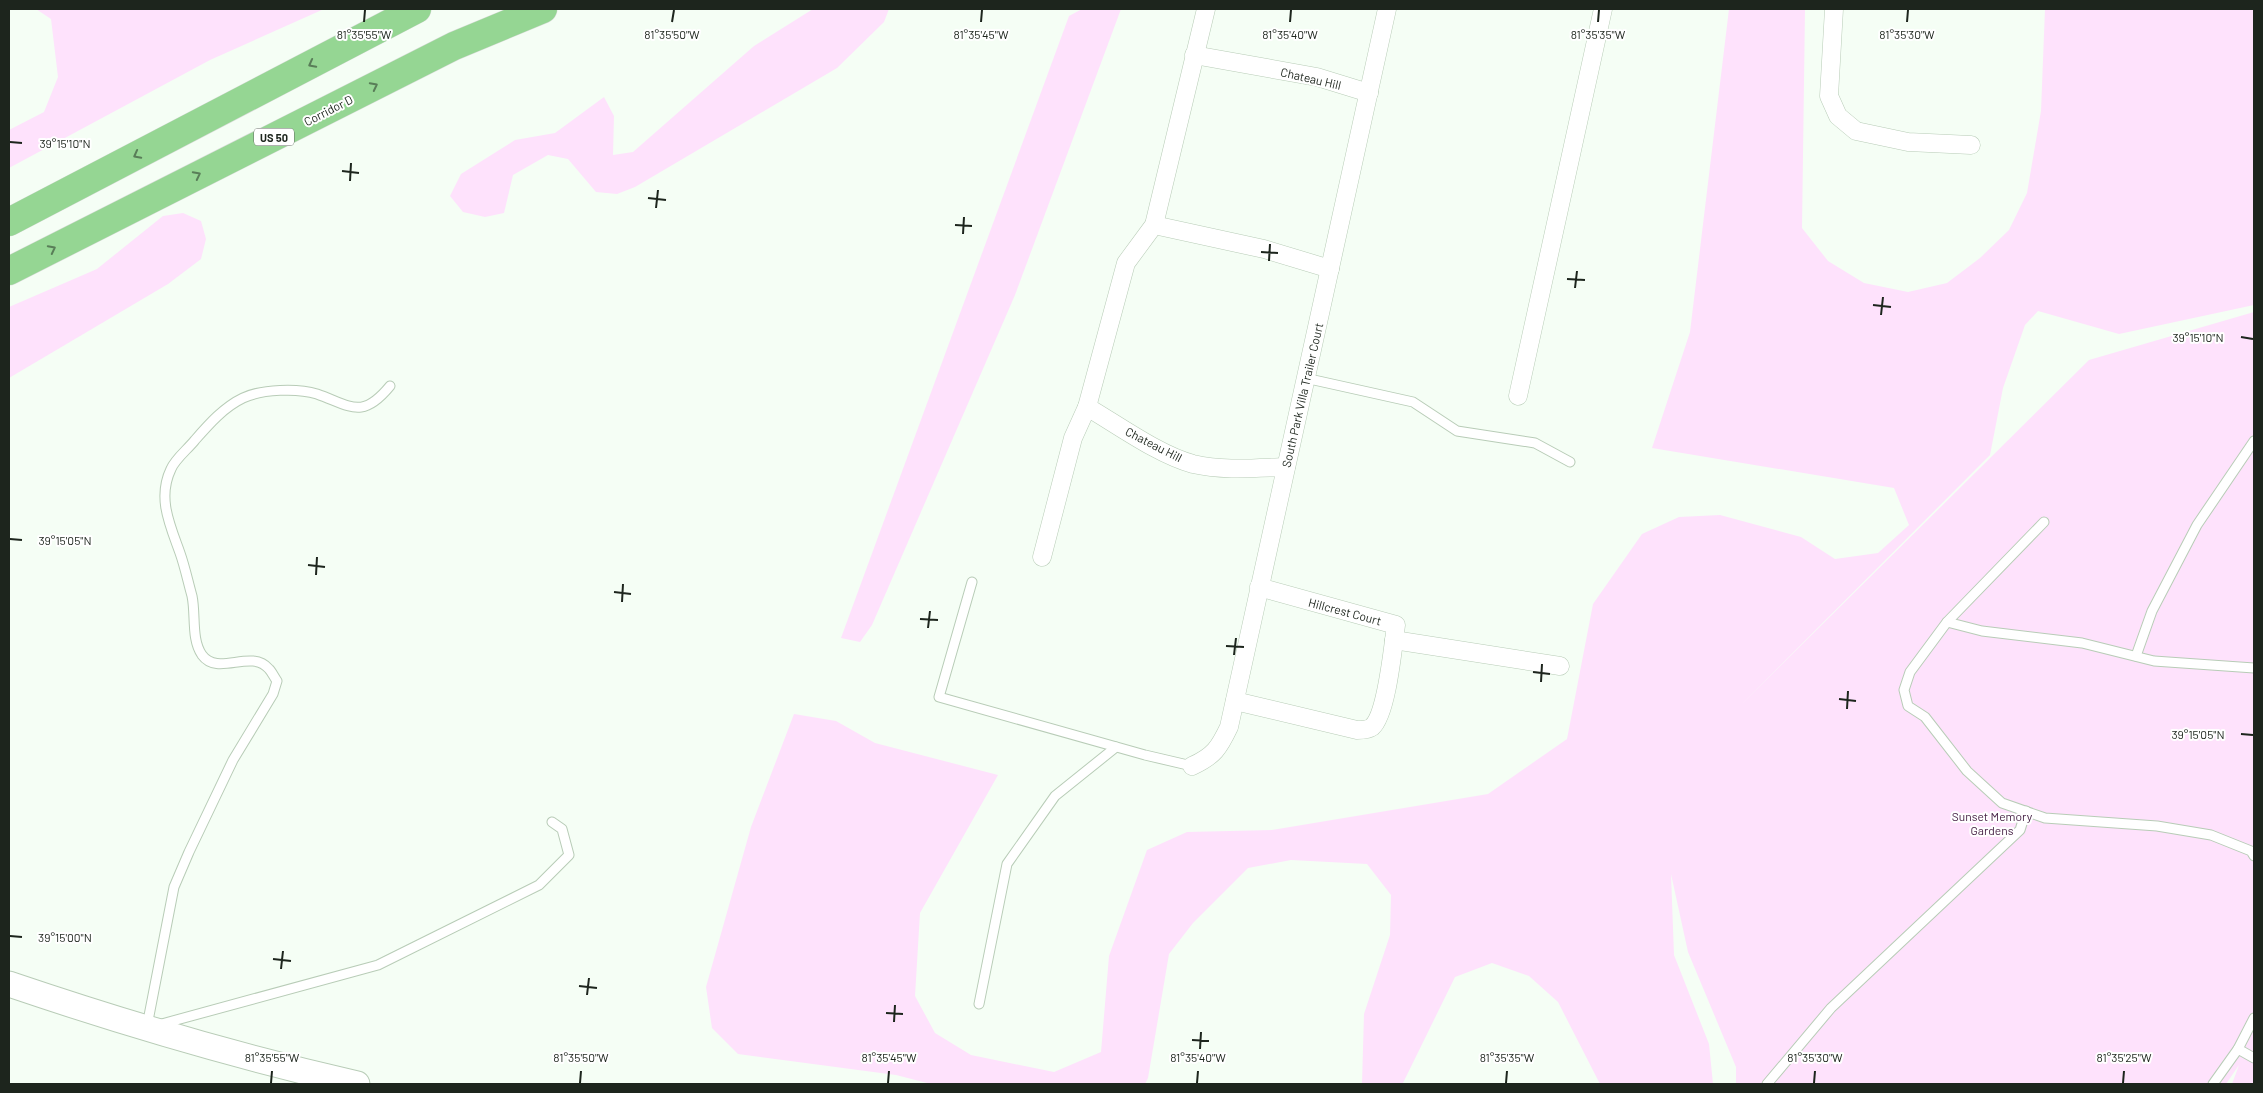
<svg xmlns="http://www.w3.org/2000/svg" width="2263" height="1093" viewBox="0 0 2263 1093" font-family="Barlow,sans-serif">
  <rect width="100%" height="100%" fill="#f5fef5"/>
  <g fill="#fee2fc">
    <polygon points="36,9 324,9 210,60 9,168 9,130 44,112 58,77 51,19"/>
    <polygon points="813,9 889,9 884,22 837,68 635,187 617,194 596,192 568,159 548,155 513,175 504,213 485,217 463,212 450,196 461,174 515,140 555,133 604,97 614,116 613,155 633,152 754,46"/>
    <polygon points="1082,9 1121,9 1015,295 872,625 860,642 841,638 1069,16"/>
    <polygon points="1729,9 1805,9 1802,228 1828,261 1864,283 1908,292 1947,283 1980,258 2009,230 2027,193 2041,111 2045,9 2254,9 2254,305 2119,334 2038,311 2025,325 2003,388 1990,455 1742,704 2089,360 2254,312 2254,1084 2232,1084 2239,1065 2226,1084 1736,1084 1736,1067 1688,952 1671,874 1674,955 1709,1044 1713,1084 1600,1084 1558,1002 1529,976 1492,963 1455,977 1403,1083 1362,1084 1364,1014 1390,935 1391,895 1367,864 1291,860 1248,868 1193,923 1169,954 1148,1078 1145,1084 931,1084 896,1075 738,1054 712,1028 706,987 751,827 794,714 836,721 875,743 998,775 920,913 915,996 935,1033 971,1055 1054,1072 1101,1052 1109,956 1147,850 1187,832 1272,830 1488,794 1567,739 1593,604 1642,534 1679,517 1720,515 1801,537 1835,559 1878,553 1909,525 1894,488 1652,448 1690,332"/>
    <polygon points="183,213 201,221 206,239 201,259 168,284 9,378 9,307 97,269 163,216"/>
  </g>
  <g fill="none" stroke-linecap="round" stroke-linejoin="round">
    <g stroke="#b8ccb7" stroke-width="11">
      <g id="service">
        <polyline points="1305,378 1413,402 1457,431 1535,443 1570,462"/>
        <polyline points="2044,522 1947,622 1910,672 1904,690 1908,706 1925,717 1967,771 2002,803 2045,818 2157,826 2211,835 2251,851 2254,856"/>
        <polyline points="972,582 939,697 1145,755 1192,766"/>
        <polyline points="1947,622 1982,631 2082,643 2154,661 2254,668"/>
        <polyline points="2136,656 2152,611 2197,525 2254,441"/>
        <polyline points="979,1004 1007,864 1055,796 1116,747"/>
        <polyline points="158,1025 378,965 539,885 569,855 562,829 552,822"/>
        <path d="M147,1026L174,887L189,852L233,760L273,694L277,681C274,677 272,672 269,669C251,648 218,677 202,655C191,639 196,615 192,596C188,582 185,567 180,553C170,525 157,498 171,469C175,459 188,449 195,440C209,424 224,407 243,398C262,389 298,388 317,394C351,406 362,420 390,386"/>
        <polyline points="2238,1049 2254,1058"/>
        <polyline points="1767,1084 1831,1008 2020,830 2026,811"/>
        <polyline points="2213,1084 2238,1049 2254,1018"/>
      </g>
    </g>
    <g stroke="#b8ccb7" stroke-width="19">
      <g id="minor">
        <polyline points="1834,9 1829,96 1838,116 1856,131 1908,142 1971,145"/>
        <polyline points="1194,55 1317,77 1369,93"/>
        <polyline points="1154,225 1264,249 1330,269"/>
        <polyline points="1518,396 1603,9"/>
        <path d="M1087,407C1118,425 1159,455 1193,464C1224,471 1254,468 1286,467"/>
        <polyline points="1042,557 1073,438 1087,407 1126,263 1154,225 1206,9"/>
        <polyline points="1394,640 1560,666"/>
        <path d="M1235,701L1357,730C1362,730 1368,730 1372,727C1387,714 1393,646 1396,625L1259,587"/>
        <path d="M1192,766C1214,756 1219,748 1229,727L1387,9"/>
      </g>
    </g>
    <g stroke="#b8ccb7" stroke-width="27">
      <path id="secondary" d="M9,984C124,1023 239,1057 357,1084"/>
    </g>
    <g stroke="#dbdcdb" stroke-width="29">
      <g id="motorway">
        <polyline points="9,222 417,9"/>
        <polyline points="9,271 454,46 543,9"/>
      </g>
    </g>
    <use href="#service" stroke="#fff" stroke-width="9"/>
    <use href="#minor" stroke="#fff" stroke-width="18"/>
    <use href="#secondary" stroke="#fff" stroke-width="25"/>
    <use href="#motorway" stroke="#95d693" stroke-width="28"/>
  </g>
  <defs><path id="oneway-chevron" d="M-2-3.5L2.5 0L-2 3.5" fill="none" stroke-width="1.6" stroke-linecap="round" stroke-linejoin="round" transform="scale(1.25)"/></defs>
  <g stroke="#597e58">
    <use href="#oneway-chevron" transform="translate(312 64) rotate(152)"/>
    <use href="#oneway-chevron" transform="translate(374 86) rotate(-27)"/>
    <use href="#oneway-chevron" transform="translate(137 155) rotate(152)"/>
    <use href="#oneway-chevron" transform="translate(197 175) rotate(-27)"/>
    <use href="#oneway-chevron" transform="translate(52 249) rotate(-27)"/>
  </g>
  <path fill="none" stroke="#1d251d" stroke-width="2" d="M364,22L365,10M672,22L674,10M981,22L982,10M1290,22L1291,10M1598,22L1599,10M1907,22L1908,10M10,142L22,143M342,171L359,173M350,181L351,163M648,198L666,200M656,208L658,190M955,225L972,226M963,234L964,217M1261,252L1278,253M1269,261L1270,244M1567,279L1585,280M1575,288L1577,271M1873,305L1891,307M1881,315L1883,297M2241,337L2253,339M10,539L22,540M308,565L325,567M316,575L317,557M614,592L631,594M622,602L623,584M920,619L938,620M928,628L930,611M1226,646L1244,647M1234,655L1236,638M1533,672L1550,674M1541,682L1542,664M1839,699L1856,701M1847,709L1848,691M2241,734L2253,735M10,936L22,937M273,959L291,961M281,969L283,951M579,986L597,988M587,995L589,978M886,1013L903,1014M894,1022L895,1005M1192,1040L1209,1041M1200,1049L1201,1032M271,1083L272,1071M580,1083L581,1071M888,1083L889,1071M1197,1083L1198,1071M1506,1083L1507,1071M1814,1083L1815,1071M2123,1083L2124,1071"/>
  <g text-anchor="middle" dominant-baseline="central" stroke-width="4" stroke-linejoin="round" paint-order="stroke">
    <rect fill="#fff" stroke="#616661" stroke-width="1" x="254" y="128.5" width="40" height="17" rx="4"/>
    <g font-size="11" font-weight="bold" fill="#1d251d">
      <text x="274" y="137">US 50</text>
    </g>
    <g font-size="12" fill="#1d251d" stroke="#fff">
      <text transform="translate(1311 78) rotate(13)">Chateau Hill</text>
      <text transform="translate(328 110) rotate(-27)">Corridor D</text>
      <text transform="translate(1302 395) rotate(-77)">South Park Villa Trailer Court</text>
      <text transform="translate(1154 444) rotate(27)">Chateau Hill</text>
      <text transform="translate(1345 611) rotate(15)">Hillcrest Court</text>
    </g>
    <g font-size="12" fill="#472246" stroke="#fff">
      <text x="1992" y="816">Sunset Memory<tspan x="1992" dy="14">Gardens</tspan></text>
    </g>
  </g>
  <g font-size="12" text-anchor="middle" fill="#1d251d" stroke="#fff" stroke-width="4" stroke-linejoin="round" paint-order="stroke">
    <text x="364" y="39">81°35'55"W</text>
    <text x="1907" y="39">81°35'30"W</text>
    <text x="672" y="39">81°35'50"W</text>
    <text x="981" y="39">81°35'45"W</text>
    <text x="1290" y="39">81°35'40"W</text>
    <text x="1598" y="39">81°35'35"W</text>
    <text x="65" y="148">39°15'10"N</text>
    <text x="2198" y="342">39°15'10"N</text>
    <text x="65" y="545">39°15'05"N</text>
    <text x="2198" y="739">39°15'05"N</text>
    <text x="65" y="942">39°15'00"N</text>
    <text x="272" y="1062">81°35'55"W</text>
    <text x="581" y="1062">81°35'50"W</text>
    <text x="889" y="1062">81°35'45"W</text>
    <text x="1198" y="1062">81°35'40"W</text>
    <text x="1507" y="1062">81°35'35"W</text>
    <text x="1815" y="1062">81°35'30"W</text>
    <text x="2124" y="1062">81°35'25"W</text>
  </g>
  <rect width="2263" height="1093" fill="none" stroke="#1d251d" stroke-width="20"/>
</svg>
